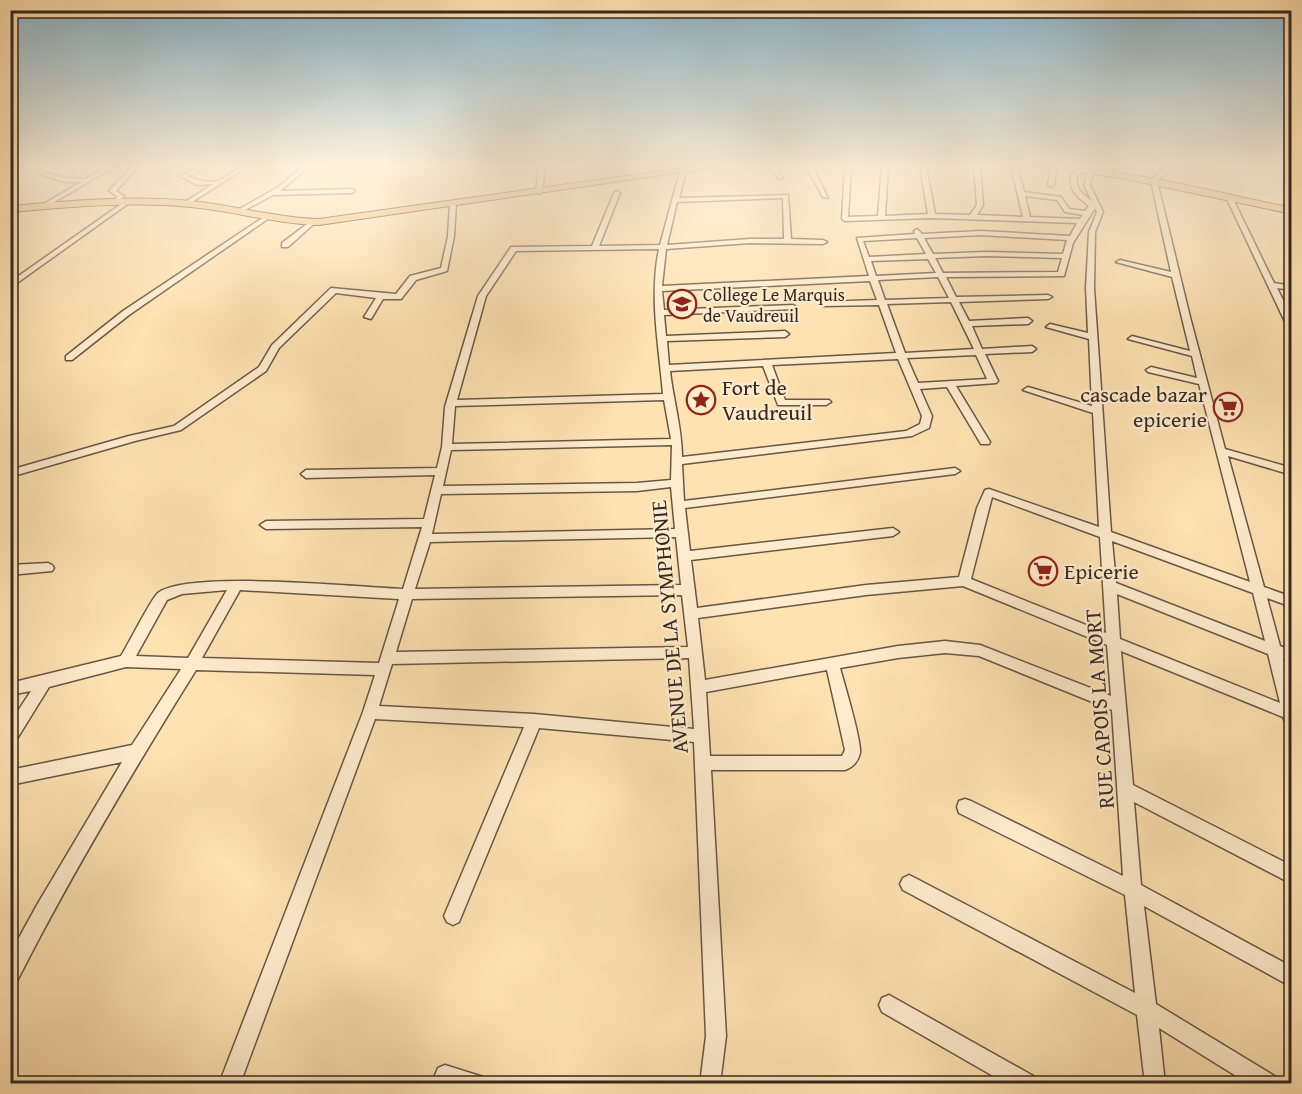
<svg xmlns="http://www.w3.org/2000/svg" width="1302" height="1094" viewBox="0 0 1302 1094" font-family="'Gentium Book Plus',serif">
  <rect width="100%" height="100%" fill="#ffe2b2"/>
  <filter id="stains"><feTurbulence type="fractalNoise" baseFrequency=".00333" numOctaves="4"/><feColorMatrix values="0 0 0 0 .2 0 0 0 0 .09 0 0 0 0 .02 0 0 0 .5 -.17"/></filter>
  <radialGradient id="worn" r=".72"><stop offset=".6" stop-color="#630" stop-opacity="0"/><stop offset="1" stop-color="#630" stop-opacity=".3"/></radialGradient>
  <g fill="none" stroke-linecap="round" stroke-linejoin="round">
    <g stroke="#675746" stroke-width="3">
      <g id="minor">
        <polygon points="10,166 16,166 10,169"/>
        <polygon points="108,166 116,166 44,208 39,207 81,182 65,182 34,172 34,170 65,178 86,179"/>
        <polygon points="132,166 139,166 116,191 124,196 117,204 113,204 117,196 109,191"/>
        <path d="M200,166H208L188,176C196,180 208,183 217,181C228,179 234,166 248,166L189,204H185V202L213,184L197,185L180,176Z"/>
        <polygon points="303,166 310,166 280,191 352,189 355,191 352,193 273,195 243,211 238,210 280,186"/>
        <polygon points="539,166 545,166 542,192 539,194 536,192"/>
        <polygon points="769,166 775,166 783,179 779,179"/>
        <polygon points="806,166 812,166 828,198 823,197"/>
        <path d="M845,166H851L848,217L878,216L882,166H888L885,216L928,214L920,166H926L935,214L970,215L977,205L974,166H980L983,205L977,215L1023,217L1011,166H1017L1024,192L1061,197L1069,209L1085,211L1089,206C1078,197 1067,190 1072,174L1085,169V171L1077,176C1075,189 1082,194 1092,201L1084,185L1088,171L1093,170L1090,185L1103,212L1095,232L1094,288L1111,532L1250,582L1199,384L1148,372L1146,370L1151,367L1197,378L1192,356L1128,339L1132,336L1190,351L1172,277L1116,262L1120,260L1171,272L1151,181L1166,166H1173L1157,181L1190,317L1225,449L1292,468V475L1228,456L1264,587L1292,597V607L1267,598L1280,646L1292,651V663L1283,659L1292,691V728L1287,727L1283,717L1121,651L1133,785L1292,866V884L1134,802L1141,885L1292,967V987L1144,906L1156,1004L1276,1077L1279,1084H1249L1159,1028L1165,1084H1145L1137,1015L903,890L900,884L903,878L909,875L915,878L1135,993L1125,895L959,813L957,807L959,801L965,799L971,801L1123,876L1112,710L979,656L945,653L898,658L840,668C844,683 862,742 860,753C858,762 853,767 845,770H711L726,1036L720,1084H700L706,1036L694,742L539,728L459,922L453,925L447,922L444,916L524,727L375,719L240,1084H219L363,712L375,675L196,670C133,771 72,873 17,981L10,983V954L37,905L122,762L10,785V770L132,745L181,669L126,667L49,687L15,742L10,744V723L31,691L10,695V683L121,656C128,645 151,599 158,593C187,570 359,587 403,589L422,527L266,529L260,525L266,521L424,519L435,475L306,478L301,474L306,470L437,468L442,447L445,407L478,296L511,247L592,246L614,193L617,191L620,193L599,246L660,245L680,171L683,169L686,171L679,198L788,195L791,239L823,240L827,242L823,244L750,243L666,249L662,286L869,276L857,238L915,234L914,231L917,229L922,234L981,231L1070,236L1077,223L932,218L845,221L842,219ZM1025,196L1057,200L1065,212L1083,215L1080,219L1030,217ZM783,198L784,239H750L667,245L677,202ZM1095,208L1097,212L1089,232L1086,288L1088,333L1050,324L1046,327L1089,339L1092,406L1028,387L1023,390L1093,413L1099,527L989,489L985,490L977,508L959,577L866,585L697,608L691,560L893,536L899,532L893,528L690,551L685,508L955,474L960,471L955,468L684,501L682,464L912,436L929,428L932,416L920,389L947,387L981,444H989L990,442L956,386L996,383L998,381L985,354L1032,352L1036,349L1032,346L982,349L972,326L1028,324L1032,321L1028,318L969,321L959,302L1048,299L1052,297L1048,295L956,297L946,277L1064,276L1073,243ZM981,235L1067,240L1063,254L986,252L933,254L924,238ZM917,238L926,254L869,257L863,241ZM659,249C649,297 659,346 663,394L457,400L486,296L516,251ZM986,256L1062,258L1058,272L943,273L935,258ZM928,259L936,273L876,276L871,261ZM938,277L949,298L885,300L878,280ZM870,281L877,300L823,302L819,304L823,306L879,305L896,353L669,365L667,341L785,337L789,334L785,331L666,336L664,315L793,309L797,307L793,305L664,310L662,291ZM951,302L974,349L905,353L887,304ZM976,355L987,379L918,383L907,358ZM898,359L922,416L920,424L906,431L682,457C682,428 673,399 670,371L763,366L778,405H826L831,402L829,400H785L772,365ZM664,400L671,439L452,444L455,406ZM672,445L671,480L637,483L443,486L451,450ZM671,487L675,529L432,534L441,494L637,491ZM992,497L1100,537L1106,633L971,579ZM676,537L681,585L415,589L430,542ZM1112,541L1253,593L1265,641L1116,583ZM963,586L1107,645L1111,696L980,645L945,641L898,646L705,680L698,618L866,595ZM227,590L188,658L136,656L167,600L182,594ZM240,590L399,599L379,663L202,658ZM1117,594L1268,654L1280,703L1120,639ZM682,595L688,647L396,652L412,599ZM689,658L694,729L534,714L379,706L392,664ZM827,670L845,750L842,756H710L706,692Z"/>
        <polygon points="1054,166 1057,168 1054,185 1051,187 1048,185 1051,168"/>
        <polygon points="1110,166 1119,166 1102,173 1097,172"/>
        <polygon points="1229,195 1232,197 1274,283 1292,286 1292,290 1277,288 1292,318 1292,330 1288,328 1226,197"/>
        <polygon points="124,202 129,203 10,288 10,282"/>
        <polygon points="453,202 456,204 454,236 447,271 416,280 401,299 383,299 371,319 364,317 376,298 336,293 279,348 266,371 181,430 135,441 10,477 10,470 129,436 174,426 259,367 272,345 331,288 396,294 410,276 441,268 448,236 450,204"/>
        <polygon points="21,206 24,208 23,209 10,216 10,211"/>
        <polygon points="267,215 272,216 129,315 72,360 66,360 66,356 123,311"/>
        <polygon points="311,221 316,222 288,247 282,247 282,243"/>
        <polygon points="48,563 52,565 54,568 52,571 10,575 10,565"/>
        <polygon points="889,995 1035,1077 1038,1084 1007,1084 882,1012 879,1005 882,998"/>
        <polygon points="445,1065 483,1077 486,1084 438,1082 435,1075 438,1068"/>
      </g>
    </g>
    <g stroke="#342922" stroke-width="2">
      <g id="primary">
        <path d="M696,166H724L319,225C275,224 234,211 191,207C131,201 70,207 10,212V206C70,201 131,195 191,201C234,205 275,218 319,219Z"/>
        <path d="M1030,166C1119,166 1205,190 1292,208V214L1121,178Z"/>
      </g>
    </g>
    <use href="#minor" fill="#ffeccd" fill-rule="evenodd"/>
    <use href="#primary" fill="#f0c179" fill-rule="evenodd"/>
  </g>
  <linearGradient id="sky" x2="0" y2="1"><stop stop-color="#8bb8ce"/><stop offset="0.52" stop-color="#fff2dc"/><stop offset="1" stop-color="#fff2dc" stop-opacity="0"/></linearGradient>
  <rect width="1302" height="319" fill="url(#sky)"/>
  <defs>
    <g id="school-ring" transform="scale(1.5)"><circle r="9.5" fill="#ffeccd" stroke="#8f2418" stroke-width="1.5"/><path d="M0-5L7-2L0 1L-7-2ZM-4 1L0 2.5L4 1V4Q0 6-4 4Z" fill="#8f2418"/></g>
    <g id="sight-ring" transform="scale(1.5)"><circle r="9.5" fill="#ffeccd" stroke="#8f2418" stroke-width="1.5"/><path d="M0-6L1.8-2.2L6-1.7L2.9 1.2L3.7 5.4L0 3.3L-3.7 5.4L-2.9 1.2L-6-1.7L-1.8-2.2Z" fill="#8f2418"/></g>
    <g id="supermarket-ring" transform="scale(1.5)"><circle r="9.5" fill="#ffeccd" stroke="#8f2418" stroke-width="1.5"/><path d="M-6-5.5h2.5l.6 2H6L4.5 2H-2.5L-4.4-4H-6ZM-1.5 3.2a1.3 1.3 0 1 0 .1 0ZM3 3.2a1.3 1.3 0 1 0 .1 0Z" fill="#8f2418"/></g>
  </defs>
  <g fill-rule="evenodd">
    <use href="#school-ring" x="682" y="304"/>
    <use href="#sight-ring" x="701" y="400"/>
    <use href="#supermarket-ring" x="1228" y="407"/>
    <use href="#supermarket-ring" x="1043" y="571"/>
  </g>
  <g text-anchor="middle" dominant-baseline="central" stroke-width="4.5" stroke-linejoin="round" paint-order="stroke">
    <g font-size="18" fill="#342922" stroke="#ffeccd" text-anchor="start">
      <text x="703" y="294">College Le Marquis<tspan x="703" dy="21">de Vaudreuil</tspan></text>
    </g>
    <g font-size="22" fill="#342922" stroke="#ffeccd" text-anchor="start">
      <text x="722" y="387">Fort de<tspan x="722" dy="25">Vaudreuil</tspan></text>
      <text x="1207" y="394" text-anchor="end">cascade bazar<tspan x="1207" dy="25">epicerie</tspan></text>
      <text x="1064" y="571">Epicerie</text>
    </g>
    <g font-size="22" fill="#342922" stroke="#ffeccd">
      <text transform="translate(669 627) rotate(-95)">AVENUE DE LA SYMPHONIE</text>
      <text transform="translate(1099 709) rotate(-94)">RUE CAPOIS LA MORT</text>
    </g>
  </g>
  <rect width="1302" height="1094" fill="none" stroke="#ffe2b2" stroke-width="36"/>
  <rect x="12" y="12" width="1278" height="1070" fill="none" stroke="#342922" stroke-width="3"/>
  <rect x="18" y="18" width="1266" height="1058" fill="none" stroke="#342922" stroke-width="1.5"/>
  <rect width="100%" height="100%" filter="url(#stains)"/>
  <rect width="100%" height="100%" fill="url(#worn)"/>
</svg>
